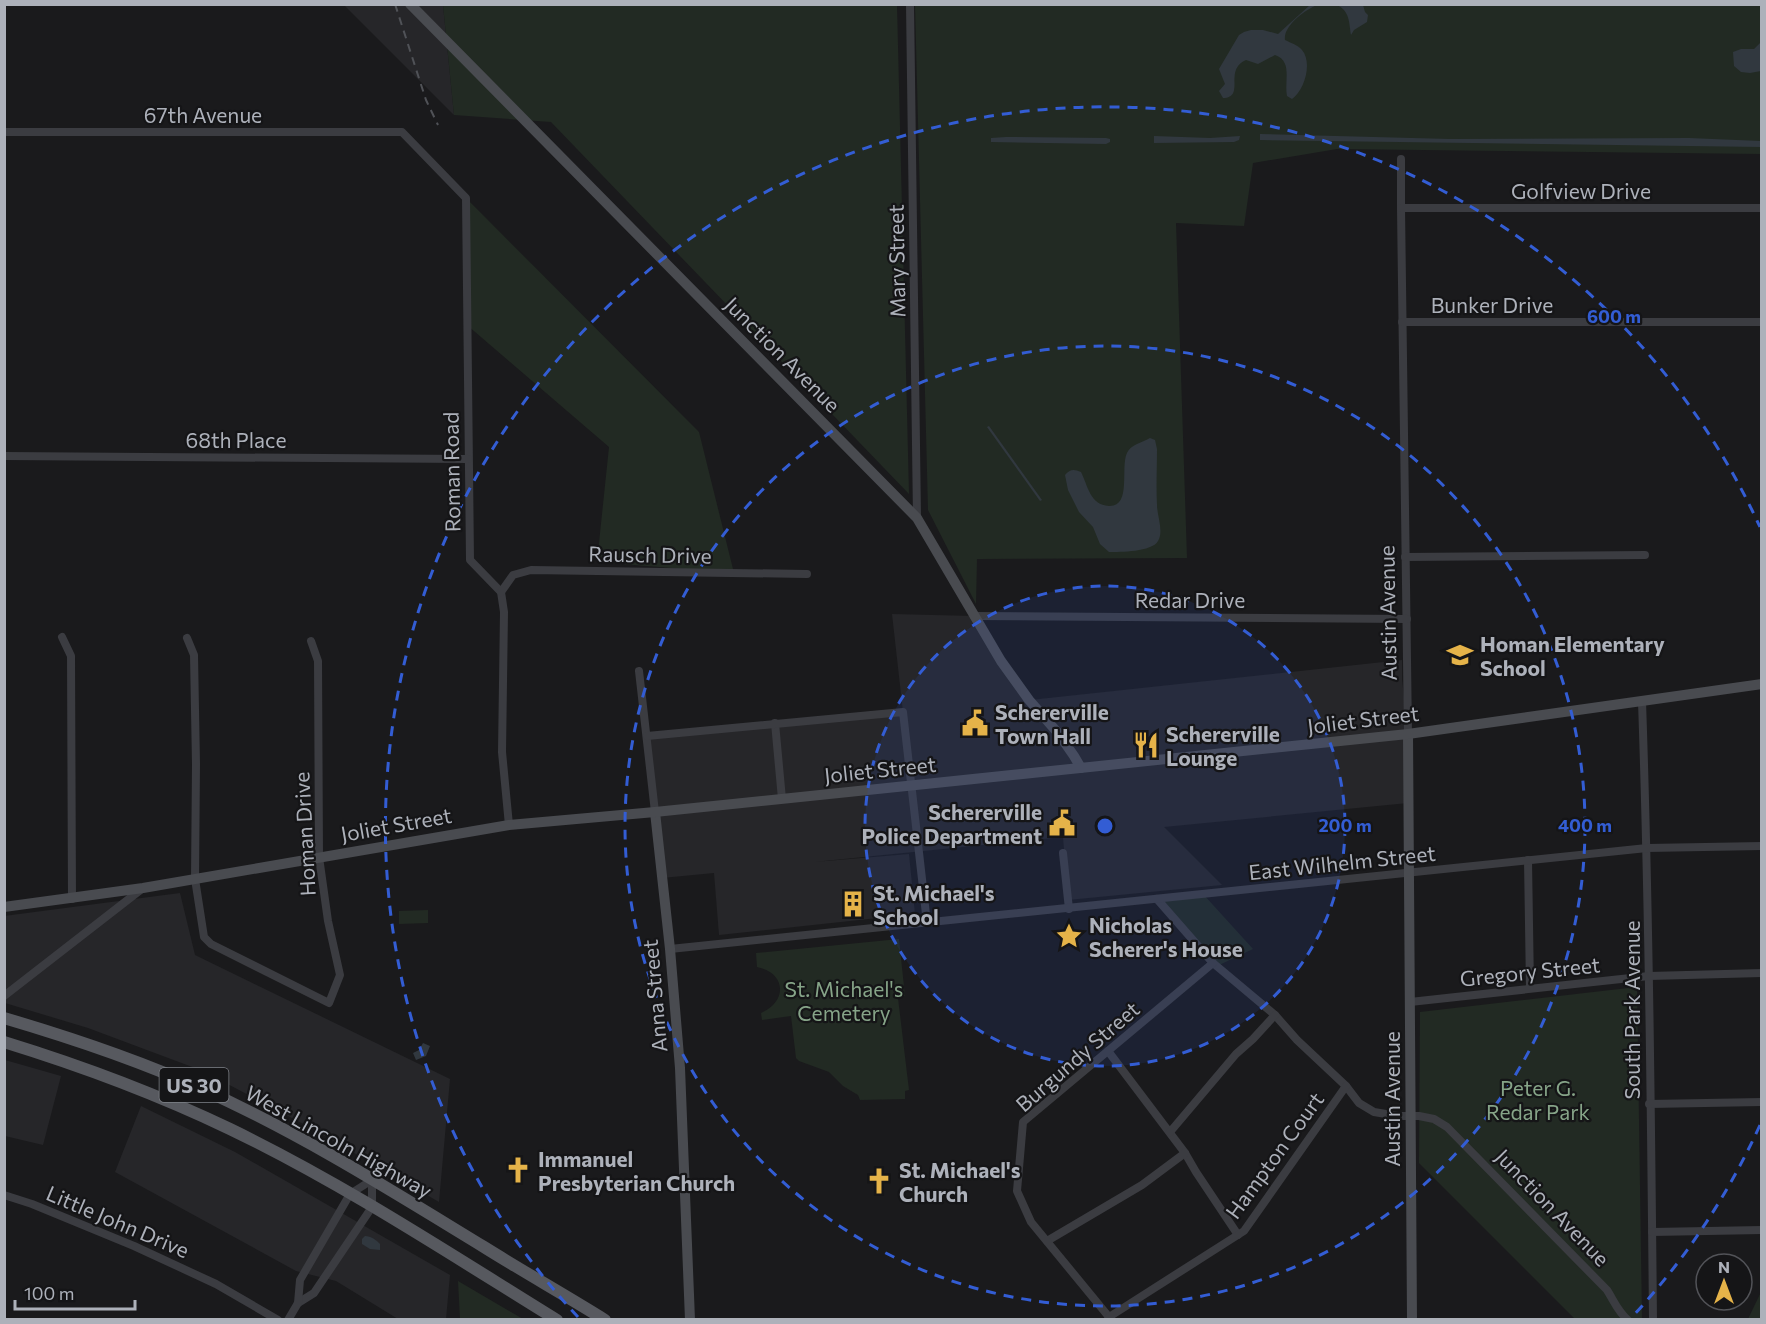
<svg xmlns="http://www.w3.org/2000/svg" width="1766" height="1324" viewBox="0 0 1766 1324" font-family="Commissioner,sans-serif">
  <rect width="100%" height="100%" fill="#1a1a1c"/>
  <g fill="#262629">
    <polygon points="344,5 443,5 454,115"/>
    <polygon points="892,614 974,616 1030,700 1402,660 1402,679 1408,734 1408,803 1164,827 1222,885 1068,900 1063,837 814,862 909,854 915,914 719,935 714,873 662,878 647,736 903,712"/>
    <polygon points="180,893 195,955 450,1079 439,1202 311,1128 203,1071 88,1028 5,1003 4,916"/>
    <polygon points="5,1060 61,1076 43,1145 5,1136"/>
    <polygon points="141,1106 235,1152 450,1275 446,1319 398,1319 336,1281 296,1271 115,1172"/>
  </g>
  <g fill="#222a23">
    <polygon points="443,5 897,5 909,494 551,122 454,115"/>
    <polygon points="915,5 1761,5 1761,154 1337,149 1253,163 1244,226 1176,223 1187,558 977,559 976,604 928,510"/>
    <polygon points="466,198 699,432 734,573 597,562 609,447 467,325"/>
    <polygon points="1203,894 1253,949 1217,966 1157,899"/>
    <polygon points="428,910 428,923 399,924 399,911"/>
    <path d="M899,939L905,996L898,998L909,1090L905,1091V1099L860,1100L858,1095L843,1086L829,1072L799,1061L796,1058L791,1016L762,1020L761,1013C788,1001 786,973 757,967L756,953Z"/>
    <polygon points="1637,987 1642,1319 1575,1319 1419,1163 1420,1012"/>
    <polygon points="458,1281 523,1319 460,1319"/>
    <polygon points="1761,1292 1761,1319 1748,1319"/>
  </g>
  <g fill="#31383f">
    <path d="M1310,5H1317C1305,10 1283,26 1285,40C1291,43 1298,45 1302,50C1313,63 1304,91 1292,99L1287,96C1284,81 1293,61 1275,55L1258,64L1246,60C1223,70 1246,97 1223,98L1219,91L1225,84L1219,69L1239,35L1244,32L1251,30H1263L1278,34Z"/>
    <path d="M1337,5H1363L1365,12L1368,15L1367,22L1354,30L1351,35C1349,23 1350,11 1337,5Z"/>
    <polygon points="1761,42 1761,71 1750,73 1741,72 1734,66 1733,52 1741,49 1754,49"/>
    <polygon points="1260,134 1450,139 1689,138 1761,141 1762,147 1260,140"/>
    <polygon points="1154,136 1210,138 1240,136 1239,140 1234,142 1154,143"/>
    <polygon points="1006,137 1106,138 1110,139 1110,142 1106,144 991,142 991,138"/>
    <polygon points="989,426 1042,500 1040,501 987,427"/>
    <path d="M1150,438L1155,440L1157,449C1157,468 1156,486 1157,505C1157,516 1164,531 1158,541C1152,552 1120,552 1109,552L1100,544L1093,527L1079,512L1068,490L1065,475C1070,469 1074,469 1081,472C1088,486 1090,505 1109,506C1132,507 1120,467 1127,453C1130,445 1143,442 1150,438Z"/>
    <polygon points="423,1043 430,1046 426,1056 416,1060 413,1053 419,1050"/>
    <path d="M365,1236C371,1236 376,1240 380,1244V1250L370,1249L362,1244V1239Z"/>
  </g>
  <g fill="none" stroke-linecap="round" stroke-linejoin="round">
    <g stroke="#3b3c41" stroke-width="8">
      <polyline points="910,4 917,518"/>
      <polyline points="4,132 402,132 466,198 470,560 501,592 504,612 502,752 509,825"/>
      <polyline points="1401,159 1401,208 1408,734"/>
      <polyline points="1401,208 1762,208"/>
      <polyline points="1402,322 1762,322"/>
      <polyline points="4,456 468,459"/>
      <polyline points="1405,557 1645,555"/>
      <polyline points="501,592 513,575 531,570 807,574"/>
      <polyline points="974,616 1407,619"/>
      <polyline points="62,637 71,656 72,899"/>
      <polyline points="187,638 194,655 196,764 195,879 204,937 211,944 329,1003 340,975 328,921 319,857 318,661 311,641"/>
      <polyline points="639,671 655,812"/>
      <path d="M1642,701C1649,907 1651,1113 1653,1320"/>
      <polyline points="775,723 782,799"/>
      <polyline points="647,736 903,712 927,923"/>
      <polyline points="1063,853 1069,909"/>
      <polyline points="1528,860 1530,988"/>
      <path d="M1157,899L1213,963L1275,1015L1297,1040L1346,1086L1359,1103L1374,1112L1398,1116H1419L1434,1119L1447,1127L1607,1290C1614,1301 1618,1312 1628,1320"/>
      <polyline points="670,949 1647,848 1762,846"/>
      <polyline points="4,996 143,888"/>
      <polyline points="1410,1002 1649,976 1762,973"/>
      <polyline points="1108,1051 1185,1153 1196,1172 1238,1235"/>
      <polyline points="1649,1104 1762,1102"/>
      <polyline points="1170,1132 1236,1054 1253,1039 1275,1015"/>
      <polyline points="4,1195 32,1204 134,1246 216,1284 278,1320"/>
      <polyline points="1652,1232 1762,1230"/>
      <polyline points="1047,1241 1142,1185 1185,1153"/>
      <polyline points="298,1303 314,1293 372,1207 372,1180"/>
      <polyline points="1109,1317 1031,1222 1017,1191 1023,1122 1213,963"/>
      <polyline points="1108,1319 1109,1317 1244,1231 1346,1086"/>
      <polyline points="288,1320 298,1303 300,1280 350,1194 372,1180"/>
    </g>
    <g stroke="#494b50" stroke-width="10">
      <polyline points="410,4 917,518 1001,661 1029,700 1058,733 1074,756 1081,768"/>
      <polyline points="1408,734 1412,1320"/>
      <polyline points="655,812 670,949 680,1068 690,1320"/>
      <polyline points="4,907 143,888 509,825 655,812 1408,734 1762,684"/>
    </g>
    <g stroke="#57595f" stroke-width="12">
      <path d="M4,1018C72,1038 138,1060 202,1089C300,1133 392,1191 484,1247C524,1272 565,1295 605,1320"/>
      <path d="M4,1042C82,1066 157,1094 230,1129C344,1184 450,1254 557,1320"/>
    </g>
    <polyline stroke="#505257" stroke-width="2" stroke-dasharray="8 6" stroke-linecap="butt" points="395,4 426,100 438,125"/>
  </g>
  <circle cx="1105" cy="826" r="240" fill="#335dd4" fill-opacity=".12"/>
  <g fill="none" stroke="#335dd4" stroke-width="3" stroke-dasharray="10 8">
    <circle cx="1105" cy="826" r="240"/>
    <circle cx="1105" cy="826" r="480"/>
    <path d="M1760 1125A720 720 0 0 1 1632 1317M578 1317A720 720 0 1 1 1760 527"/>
  </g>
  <defs>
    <g id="school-bare" transform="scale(2.07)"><path d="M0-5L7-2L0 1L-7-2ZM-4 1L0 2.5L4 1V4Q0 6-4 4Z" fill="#e5b349" stroke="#151517" stroke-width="2.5" paint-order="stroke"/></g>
    <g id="civic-bare" transform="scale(2.07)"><path d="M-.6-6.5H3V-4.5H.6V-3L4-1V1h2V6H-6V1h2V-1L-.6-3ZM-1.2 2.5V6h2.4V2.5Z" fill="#e5b349" stroke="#151517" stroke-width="2.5" paint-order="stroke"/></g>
    <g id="restaurant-bare" transform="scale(2.07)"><path d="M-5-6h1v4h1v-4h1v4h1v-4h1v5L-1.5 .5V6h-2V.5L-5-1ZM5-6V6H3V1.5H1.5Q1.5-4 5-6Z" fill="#e5b349" stroke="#151517" stroke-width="2.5" paint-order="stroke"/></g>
    <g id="building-bare" transform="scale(2.07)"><path d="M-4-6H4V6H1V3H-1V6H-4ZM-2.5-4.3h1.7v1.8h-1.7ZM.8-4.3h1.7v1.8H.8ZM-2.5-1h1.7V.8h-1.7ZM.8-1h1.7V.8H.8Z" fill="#e5b349" stroke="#151517" stroke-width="2.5" paint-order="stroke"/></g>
    <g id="sight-bare" transform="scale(2.07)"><path d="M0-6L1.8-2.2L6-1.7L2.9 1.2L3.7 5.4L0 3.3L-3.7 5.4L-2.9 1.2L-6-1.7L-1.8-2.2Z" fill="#e5b349" stroke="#151517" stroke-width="2.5" paint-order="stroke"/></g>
    <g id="church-bare" transform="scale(2.07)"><path d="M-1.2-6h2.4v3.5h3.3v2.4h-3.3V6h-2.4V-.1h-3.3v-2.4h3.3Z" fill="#e5b349" stroke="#151517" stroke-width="2.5" paint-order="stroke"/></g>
  </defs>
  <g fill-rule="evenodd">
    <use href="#school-bare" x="1460" y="655"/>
    <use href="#civic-bare" x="975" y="723"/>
    <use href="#restaurant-bare" x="1146" y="745"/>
    <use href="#civic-bare" x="1062" y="823"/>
    <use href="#building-bare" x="853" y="904"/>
    <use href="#sight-bare" x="1069" y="936"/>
    <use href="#church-bare" x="518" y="1170"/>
    <use href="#church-bare" x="879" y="1181"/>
  </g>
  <g text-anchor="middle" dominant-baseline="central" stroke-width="4.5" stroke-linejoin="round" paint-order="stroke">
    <rect fill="#151517" stroke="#7f8289" stroke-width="1.5" x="159.5" y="1068" width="69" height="34" rx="4.5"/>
    <g font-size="20" font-weight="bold" fill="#adb1ba">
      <text x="194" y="1085">US 30</text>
    </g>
    <g font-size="21" fill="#adb1ba" stroke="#151517">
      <text x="203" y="114">67th Avenue</text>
      <text x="1581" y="190">Golfview Drive</text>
      <text transform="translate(896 261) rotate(-91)">Mary Street</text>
      <text x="1492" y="304">Bunker Drive</text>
      <text transform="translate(783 354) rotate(45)">Junction Avenue</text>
      <text x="236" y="439">68th Place</text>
      <text transform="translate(451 472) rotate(-91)">Roman Road</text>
      <text transform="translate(650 554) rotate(1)">Rausch Drive</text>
      <text x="1190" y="599">Redar Drive</text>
      <text transform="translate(1387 613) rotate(-91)">Austin Avenue</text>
      <text transform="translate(1363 719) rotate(-7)">Joliet Street</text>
      <text transform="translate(880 769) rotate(-6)">Joliet Street</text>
      <text transform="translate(396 824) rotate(-10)">Joliet Street</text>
      <text transform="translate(304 834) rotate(-93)">Homan Drive</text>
      <text transform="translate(1342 862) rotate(-6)">East Wilhelm Street</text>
      <text transform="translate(1530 971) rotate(-6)">Gregory Street</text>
      <text transform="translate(654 996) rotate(-95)">Anna Street</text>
      <text transform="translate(1631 1010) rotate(-90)">South Park Avenue</text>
      <text transform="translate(1077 1056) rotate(-41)">Burgundy Street</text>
      <text transform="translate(1391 1099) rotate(-90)">Austin Avenue</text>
      <text transform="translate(339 1141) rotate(29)">West Lincoln Highway</text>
      <text transform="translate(1274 1155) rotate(-54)">Hampton Court</text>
      <text transform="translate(1553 1207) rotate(46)">Junction Avenue</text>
      <text transform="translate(118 1221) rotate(23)">Little John Drive</text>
    </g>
    <g font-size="21" font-weight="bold" fill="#adb1ba" stroke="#151517" text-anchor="start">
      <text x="1480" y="643">Homan Elementary<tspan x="1480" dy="24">School</tspan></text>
      <text x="995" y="711">Schererville<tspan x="995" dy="24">Town Hall</tspan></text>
      <text x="1166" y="733">Schererville<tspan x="1166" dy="24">Lounge</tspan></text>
      <text x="1042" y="811" text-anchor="end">Schererville<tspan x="1042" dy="24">Police Department</tspan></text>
      <text x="873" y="892">St. Michael's<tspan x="873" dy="24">School</tspan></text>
      <text x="1089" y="924">Nicholas<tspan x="1089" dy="24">Scherer's House</tspan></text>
      <text x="538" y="1158">Immanuel<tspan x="538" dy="24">Presbyterian Church</tspan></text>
      <text x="899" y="1169">St. Michael's<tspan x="899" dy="24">Church</tspan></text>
    </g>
    <g font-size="21" fill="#86a488" stroke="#151517">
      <text x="844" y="988">St. Michael's<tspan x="844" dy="24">Cemetery</tspan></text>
      <text x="1538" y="1087">Peter G.<tspan x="1538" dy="24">Redar Park</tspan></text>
    </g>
  </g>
  <circle cx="1105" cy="826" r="9" fill="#335dd4" stroke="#151517" stroke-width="3"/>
  <g font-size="18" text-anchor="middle" font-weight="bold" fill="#335dd4" stroke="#151517" stroke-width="4.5" stroke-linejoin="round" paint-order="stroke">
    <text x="1614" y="323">600 m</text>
    <text x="1345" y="832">200 m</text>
    <text x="1585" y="832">400 m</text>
  </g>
  <rect width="1766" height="1324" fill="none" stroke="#adb1ba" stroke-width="12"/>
  <g transform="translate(1724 1282)"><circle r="28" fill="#151517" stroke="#525358" stroke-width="1.5"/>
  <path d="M0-4.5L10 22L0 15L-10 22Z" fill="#e5b349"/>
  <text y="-9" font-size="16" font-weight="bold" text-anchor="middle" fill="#adb1ba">N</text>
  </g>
  <path d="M15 1300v9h120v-9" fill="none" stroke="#adb1ba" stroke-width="3"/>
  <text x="24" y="1300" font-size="18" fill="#adb1ba" stroke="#151517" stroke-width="4.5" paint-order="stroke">100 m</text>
</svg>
